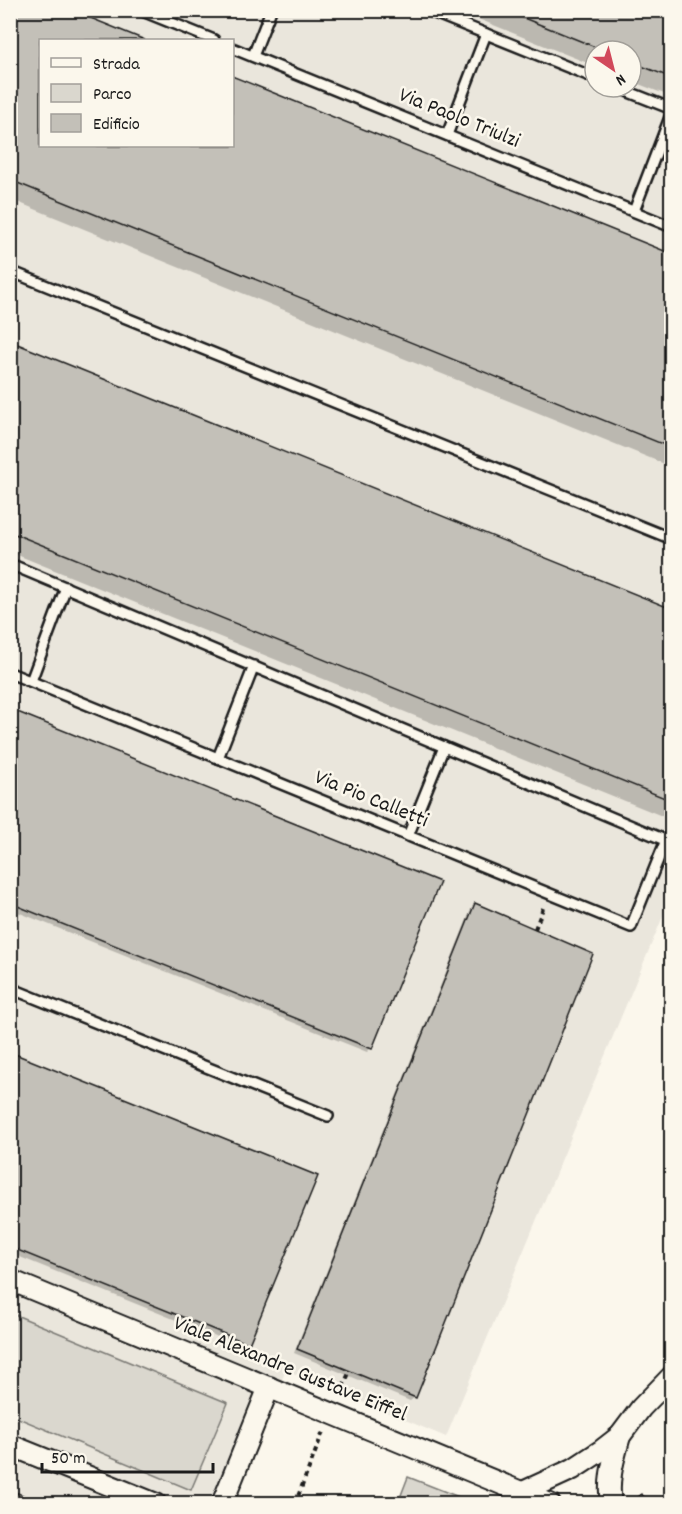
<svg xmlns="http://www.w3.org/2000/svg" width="682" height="1514" viewBox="0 0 682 1514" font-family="Dekko,sans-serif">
  <rect width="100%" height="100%" fill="#fbf7ec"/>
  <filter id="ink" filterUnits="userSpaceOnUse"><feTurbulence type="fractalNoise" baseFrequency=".0167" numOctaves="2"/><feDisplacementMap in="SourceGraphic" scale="12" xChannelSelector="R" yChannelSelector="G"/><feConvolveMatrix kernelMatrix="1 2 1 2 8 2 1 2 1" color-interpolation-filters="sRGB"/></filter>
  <g filter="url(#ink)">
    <path fill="#eae6dc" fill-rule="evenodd" d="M10,11H671V897L446,1437L286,1370L229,1503H11ZM40,40H232V146H40ZM595,51H631V87H595Z"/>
    <g fill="#dad7ce" stroke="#7b7a75" stroke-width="1.5">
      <polygon points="11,1313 228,1403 191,1490 11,1415"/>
      <polygon points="408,1477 474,1503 398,1503"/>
    </g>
    <g fill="#0003">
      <polygon points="10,10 67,10 141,40 40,40 40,146 232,146 672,255 672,467 10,199"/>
      <polygon points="456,10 672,10 672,97 631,81 631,51 595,51 595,66"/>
      <polygon points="10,343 672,611 672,820 10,552"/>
      <polygon points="10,711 371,1048 367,1052 10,909"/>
      <polygon points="475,905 415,1397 410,1401 294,1353 471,909"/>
      <polygon points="10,1054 248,1343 243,1347 10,1253"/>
    </g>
    <g fill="#c3c0b8" stroke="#1c1c1c" stroke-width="1.5">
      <polygon points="10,10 71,10 145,40 40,40 40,146 232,146 232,76 672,254 672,448 10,180"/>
      <polygon points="504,10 672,10 672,78 631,62 631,51 605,51"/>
      <polygon points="10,341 672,609 672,801 10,532"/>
      <polygon points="10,709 440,882 372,1049 10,903"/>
      <polygon points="475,903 593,954 416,1398 297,1349"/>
      <polygon points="10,1052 318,1176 249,1344 10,1247"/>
      <polygon points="10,1490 45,1504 10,1504"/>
      <polygon points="641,1494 652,1504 635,1504 634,1502"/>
    </g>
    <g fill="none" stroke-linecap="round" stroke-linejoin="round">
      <g stroke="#1c1c1c" stroke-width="14">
        <g id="lane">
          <polyline points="140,10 214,40"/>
          <polyline points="427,10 595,78"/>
          <polyline points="232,48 672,227"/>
          <polyline points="253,56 271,10"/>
          <polyline points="616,87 672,109"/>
          <polyline points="447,135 486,34"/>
          <polyline points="634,211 672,112"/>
          <polyline points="10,271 672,539"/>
          <polyline points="10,564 672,843"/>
          <polyline points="10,673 631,927 666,840"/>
          <polyline points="31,681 66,587"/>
          <polyline points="218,758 254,666"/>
          <polyline points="408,836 444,747"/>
          <polyline points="10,988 328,1116"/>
        </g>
      </g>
      <g stroke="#1c1c1c" stroke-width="24">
        <g id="street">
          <polyline points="10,1280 550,1504"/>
          <polyline points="10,1445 156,1504"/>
          <polyline points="523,1492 573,1469 602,1450 620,1436 641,1408 672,1376"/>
          <polyline points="222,1504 269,1387"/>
          <path d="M611,1504C607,1479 614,1459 620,1436"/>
        </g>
      </g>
      <g stroke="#1c1c1c" stroke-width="4" stroke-dasharray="4.5 4.5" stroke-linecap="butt">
        <polyline points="535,929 543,908"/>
        <polyline points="339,1395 350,1371"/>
        <polyline points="295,1504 323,1432"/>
      </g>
      <use href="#lane" stroke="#fbf7ec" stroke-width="9"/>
      <use href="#street" stroke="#fbf7ec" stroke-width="20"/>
    </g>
  </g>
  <g text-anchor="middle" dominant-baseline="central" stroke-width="5" stroke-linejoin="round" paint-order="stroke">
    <g font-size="22" fill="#1c1c1c" stroke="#fbf7ec">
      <text transform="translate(459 119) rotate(22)">Via Paolo Triulzi</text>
      <text transform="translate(371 800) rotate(22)">Via Pio Calletti</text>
      <text transform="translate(290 1370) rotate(22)">Viale Alexandre Gustave Eiffel</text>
    </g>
  </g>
  <rect width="682" height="1514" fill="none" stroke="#fbf7ec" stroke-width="36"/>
  <rect x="18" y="18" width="646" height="1478" fill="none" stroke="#1c1c1c" stroke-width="2" filter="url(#ink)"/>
  <rect x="39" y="39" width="195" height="108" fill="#fbf7ec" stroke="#a29f99" stroke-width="1.5"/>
  <rect x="51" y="58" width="30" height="9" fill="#fbf7ec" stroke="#a29f99" stroke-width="1.5"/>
  <text x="93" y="69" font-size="18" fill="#1c1c1c">Strada</text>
  <rect x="51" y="84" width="30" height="18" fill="#dad7ce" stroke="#a29f99" stroke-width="1.5"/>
  <text x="93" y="99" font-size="18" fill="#1c1c1c">Parco</text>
  <rect x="51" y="114" width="30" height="18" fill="#c3c0b8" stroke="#a29f99" stroke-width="1.5"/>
  <text x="93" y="129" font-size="18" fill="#1c1c1c">Edificio</text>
  <g transform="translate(613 69) rotate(145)"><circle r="28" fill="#fbf7ec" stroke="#a29f99" stroke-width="1.5"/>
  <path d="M0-4.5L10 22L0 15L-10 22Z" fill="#d1495b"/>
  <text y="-9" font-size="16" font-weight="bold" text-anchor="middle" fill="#1c1c1c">N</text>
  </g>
  <path d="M42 1463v9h171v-9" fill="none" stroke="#1c1c1c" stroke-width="3"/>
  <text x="51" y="1463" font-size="18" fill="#1c1c1c" stroke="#fbf7ec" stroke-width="4.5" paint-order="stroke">50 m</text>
</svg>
